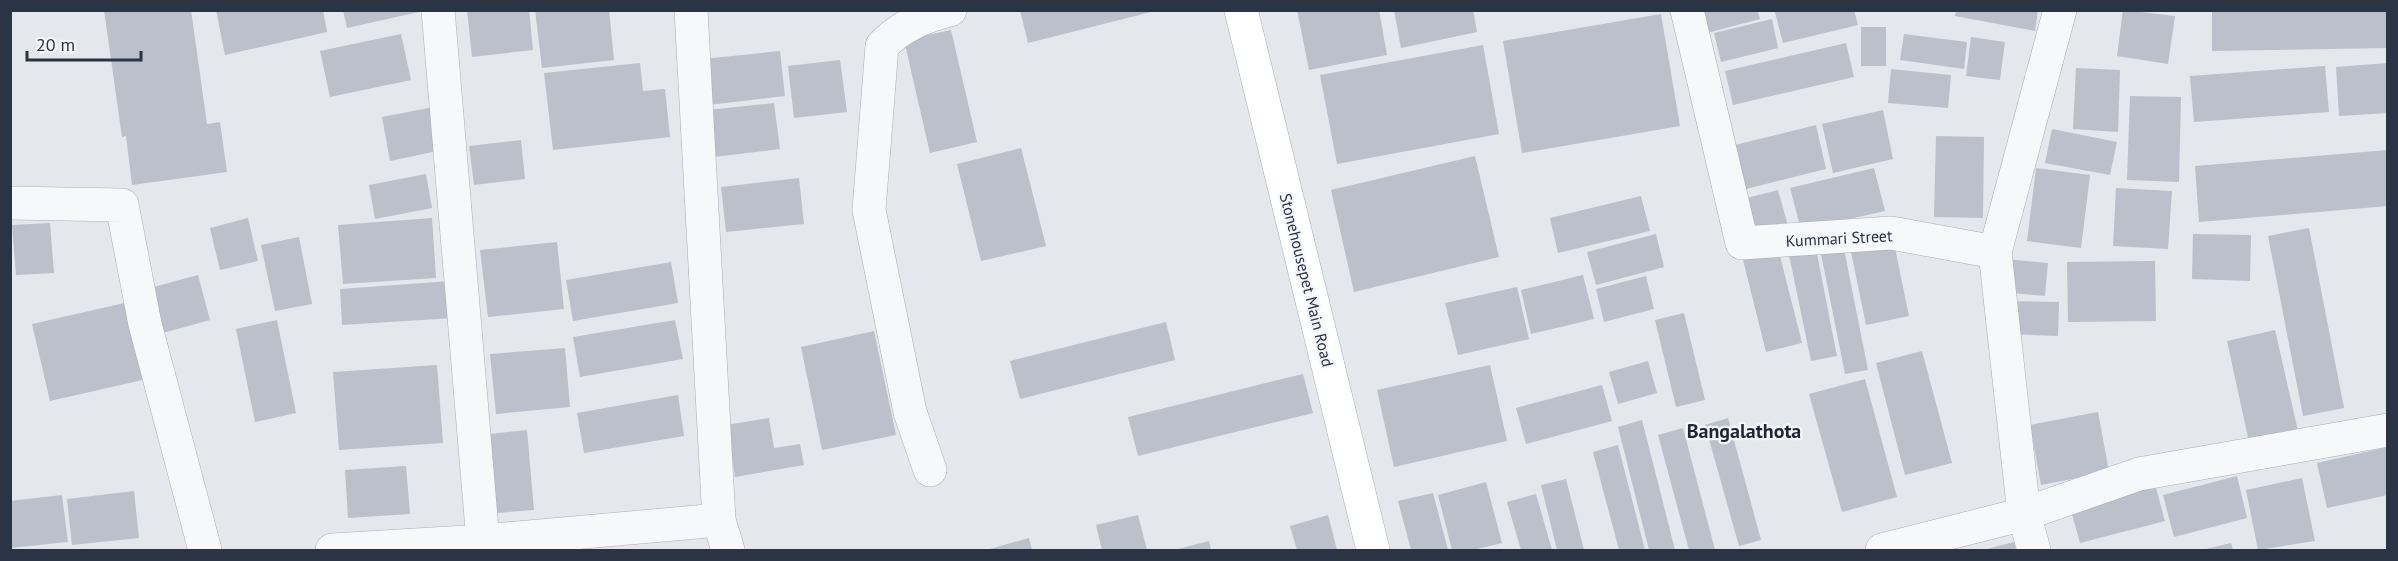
<svg xmlns="http://www.w3.org/2000/svg" width="2398" height="561" viewBox="0 0 2398 561" font-family="'PT Sans',sans-serif">
  <rect width="100%" height="100%" fill="#e4e7ec"/>
  <g fill="#bbc0ca">
    <polygon points="104,10 191,10 207,124 220,122 227,172 132,185 126,136 122,137"/>
    <polygon points="216,10 323,10 327,32 225,55"/>
    <polygon points="343,10 423,10 423,11 347,28"/>
    <polygon points="467,10 529,10 533,50 472,57"/>
    <polygon points="535,10 609,10 614,60 542,68"/>
    <polygon points="1020,10 1155,10 1155,11 1028,43"/>
    <polygon points="1297,10 1379,10 1387,55 1309,70"/>
    <polygon points="1394,10 1473,10 1477,32 1401,48"/>
    <polygon points="1702,10 1757,10 1760,19 1707,33"/>
    <polygon points="1784,10 1854,10 1858,25 1783,43 1775,12"/>
    <polygon points="1956,10 2038,10 2035,31 1955,16"/>
    <polygon points="2123,10 2175,16 2168,64 2117,56"/>
    <polygon points="2212,10 2388,10 2388,48 2212,51"/>
    <polygon points="1661,14 1680,126 1522,153 1503,41"/>
    <polygon points="1772,19 1778,48 1721,62 1714,33"/>
    <rect x="1861" y="27" width="25" height="39"/>
    <polygon points="951,30 977,142 930,153 904,40"/>
    <polygon points="401,34 411,80 330,97 320,51"/>
    <polygon points="1904,34 1967,42 1964,69 1900,60"/>
    <polygon points="1971,37 2005,42 2000,80 1966,76"/>
    <polygon points="1846,43 1854,77 1733,105 1725,71"/>
    <polygon points="1483,45 1499,134 1337,164 1320,75"/>
    <polygon points="780,51 785,96 708,105 703,59"/>
    <polygon points="840,60 847,112 794,118 788,66"/>
    <polygon points="640,63 643,91 665,89 670,137 553,150 544,73"/>
    <polygon points="2388,63 2388,113 2339,116 2336,67"/>
    <polygon points="2325,66 2329,112 2194,122 2190,76"/>
    <polygon points="2076,68 2120,70 2118,132 2073,129"/>
    <polygon points="1891,69 1951,75 1948,108 1888,103"/>
    <polygon points="2130,96 2181,97 2179,182 2127,180"/>
    <polygon points="774,103 780,149 714,157 708,110"/>
    <polygon points="434,107 442,150 390,161 382,117"/>
    <polygon points="1883,110 1893,159 1833,173 1822,124"/>
    <polygon points="1816,125 1826,169 1746,189 1735,145"/>
    <polygon points="2052,129 2117,142 2110,175 2045,163"/>
    <polygon points="1936,136 1984,137 1983,218 1934,217"/>
    <polygon points="521,140 525,179 474,185 469,146"/>
    <polygon points="1021,148 1046,246 981,261 957,164"/>
    <polygon points="2388,150 2388,206 2199,222 2195,166"/>
    <polygon points="1475,156 1499,257 1354,292 1331,190"/>
    <polygon points="1874,168 1885,211 1801,230 1790,188"/>
    <polygon points="2036,168 2090,175 2081,248 2027,241"/>
    <polygon points="426,174 432,208 375,219 369,185"/>
    <polygon points="799,178 804,224 726,232 721,187"/>
    <polygon points="2116,188 2172,191 2168,249 2113,246"/>
    <polygon points="1778,190 1788,226 1757,234 1747,198"/>
    <polygon points="1641,196 1650,231 1558,253 1550,218"/>
    <polygon points="248,218 258,261 220,270 210,228"/>
    <polygon points="432,218 436,278 343,284 338,225"/>
    <polygon points="50,223 54,273 16,275 12,225"/>
    <polygon points="2309,228 2344,408 2303,416 2268,236"/>
    <polygon points="1656,234 1664,267 1596,285 1587,252"/>
    <polygon points="2193,234 2251,235 2250,281 2192,279"/>
    <polygon points="299,237 312,304 275,311 261,245"/>
    <polygon points="557,242 564,309 488,317 480,250"/>
    <polygon points="1894,243 1909,316 1866,325 1851,252"/>
    <polygon points="1843,244 1868,370 1845,374 1820,249"/>
    <polygon points="1778,248 1802,343 1766,352 1742,256"/>
    <polygon points="1816,249 1837,356 1811,361 1789,255"/>
    <polygon points="2006,259 2048,263 2045,296 2003,292"/>
    <polygon points="2155,261 2156,321 2068,322 2067,262"/>
    <polygon points="671,262 678,303 573,321 566,280"/>
    <polygon points="198,275 210,320 163,333 150,288"/>
    <polygon points="1583,275 1594,319 1531,334 1521,290"/>
    <polygon points="1646,276 1654,309 1604,322 1596,289"/>
    <polygon points="451,281 453,318 342,325 340,289"/>
    <polygon points="1517,287 1529,339 1458,355 1445,303"/>
    <polygon points="2006,301 2059,302 2058,336 2005,334"/>
    <polygon points="129,302 147,379 50,401 32,324"/>
    <polygon points="1684,313 1705,400 1676,407 1655,320"/>
    <polygon points="277,320 296,413 255,422 236,329"/>
    <polygon points="675,320 683,359 580,377 573,337"/>
    <polygon points="1166,322 1175,360 1020,399 1010,361"/>
    <polygon points="2275,330 2298,431 2249,442 2227,341"/>
    <polygon points="874,331 896,435 822,450 801,347"/>
    <polygon points="565,348 570,407 496,414 490,354"/>
    <polygon points="1922,351 1952,463 1905,475 1876,363"/>
    <polygon points="1648,361 1657,393 1618,404 1609,372"/>
    <polygon points="437,365 443,443 339,450 333,372"/>
    <polygon points="1490,365 1507,441 1394,467 1377,390"/>
    <polygon points="1303,374 1313,413 1138,456 1128,417"/>
    <polygon points="1865,379 1897,497 1842,512 1809,394"/>
    <polygon points="1602,385 1612,421 1526,444 1516,408"/>
    <polygon points="678,395 684,436 584,453 577,413"/>
    <polygon points="2098,412 2109,472 2041,485 2030,425"/>
    <polygon points="769,418 774,448 800,444 804,465 735,477 727,425"/>
    <polygon points="1728,418 1761,540 1739,546 1705,425"/>
    <polygon points="1642,420 1675,550 1649,550 1618,427"/>
    <polygon points="1683,428 1715,550 1689,550 1658,435"/>
    <polygon points="527,430 534,510 497,513 490,434"/>
    <polygon points="1618,445 1645,550 1619,550 1593,452"/>
    <polygon points="2388,447 2388,495 2327,508 2317,463"/>
    <polygon points="406,466 410,514 348,518 345,470"/>
    <polygon points="2237,476 2247,518 2174,537 2163,495"/>
    <polygon points="2302,478 2315,541 2258,550 2246,490"/>
    <polygon points="1566,479 1584,550 1557,550 1541,485"/>
    <polygon points="1486,482 1502,543 1473,550 1452,550 1438,495"/>
    <polygon points="2155,484 2165,521 2080,543 2070,507"/>
    <polygon points="134,491 139,538 72,545 67,499"/>
    <polygon points="1433,493 1448,550 1411,550 1398,501"/>
    <polygon points="1536,494 1552,550 1521,550 1507,502"/>
    <polygon points="62,495 68,542 10,548 10,501"/>
    <polygon points="1138,515 1147,550 1102,550 1096,525"/>
    <polygon points="1328,515 1337,550 1297,550 1290,526"/>
    <polygon points="1029,538 1032,550 986,550"/>
    <polygon points="1209,541 1211,550 1174,550"/>
    <polygon points="2014,542 2016,550 1983,550"/>
    <polygon points="2231,543 2233,550 2202,550"/>
  </g>
  <g fill="none" stroke-linecap="round" stroke-linejoin="round">
    <g stroke="#a9aeb7" stroke-width="34">
      <g id="street">
        <polyline points="438,10 483,541"/>
        <polyline points="691,10 719,520 728,550"/>
        <polyline points="1687,10 1742,243 1891,233 1995,252 2060,10"/>
        <polyline points="10,203 122,205 145,324 205,550"/>
        <polyline points="1995,252 2024,514 2034,550"/>
        <path d="M930,470L910,412L869,210L882,46C900,27 924,16 950,10"/>
        <polyline points="332,550 483,541 719,520"/>
        <polyline points="1882,550 2024,514 2139,474 2388,430"/>
      </g>
    </g>
    <g stroke="#a9aeb7" stroke-width="34">
      <polyline id="secondary" points="1241,10 1373,550"/>
    </g>
    <use href="#street" stroke="#f7f8fa" stroke-width="33"/>
    <use href="#secondary" stroke="#fff" stroke-width="33"/>
  </g>
  <g text-anchor="middle" dominant-baseline="central" stroke-width="4.5" stroke-linejoin="round" paint-order="stroke">
    <g font-size="16" fill="#2b3445" stroke="#f4f6f9">
      <text transform="translate(1839 238) rotate(-3)">Kummari Street</text>
      <text transform="translate(1307 280) rotate(76)">Stonehousepet Main Road</text>
    </g>
    <g font-size="20" font-weight="bold" fill="#1d2536" stroke="#f4f6f9">
      <text x="1744" y="431">Bangalathota</text>
    </g>
  </g>
  <rect width="2398" height="561" fill="none" stroke="#2b3445" stroke-width="24"/>
  <path d="M27 51v9h114v-9" fill="none" stroke="#2b3445" stroke-width="3"/>
  <text x="36" y="51" font-size="18" fill="#2b3445" stroke="#f4f6f9" stroke-width="4.5" paint-order="stroke">20 m</text>
</svg>
